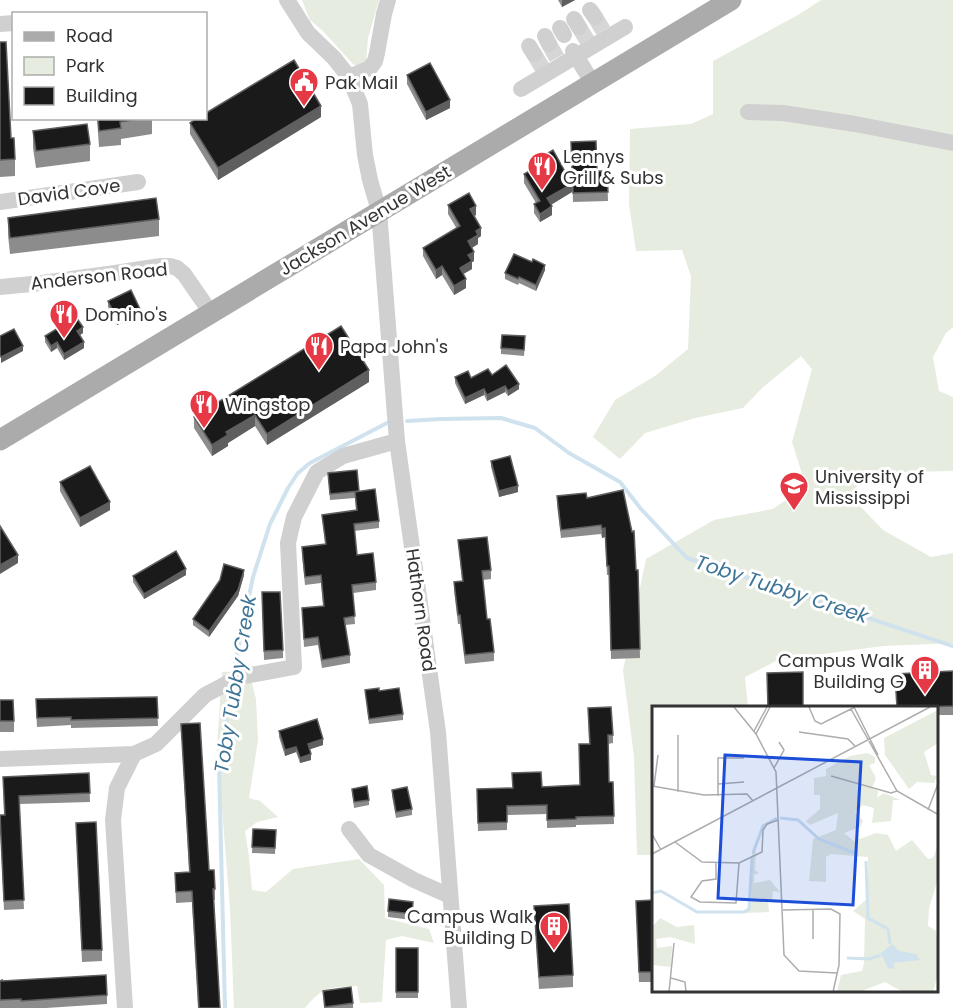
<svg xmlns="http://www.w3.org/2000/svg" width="953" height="1008" viewBox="0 0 953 1008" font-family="Poppins,sans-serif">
  <rect width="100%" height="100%" fill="#fff"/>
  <g fill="#e6ecdf">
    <polygon points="302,0 379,0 368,38 366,63 356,66 352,63 323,31 310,20"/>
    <polygon points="821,0 953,0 953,327 946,333 933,357 939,391 953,397 953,471 901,472 856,487 860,506 883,530 931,557 953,553 953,643 883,646 778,660 745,677 748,708 653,708 653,855 637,855 634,757 623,670 646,559 714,520 773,509 806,486 792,442 812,369 801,356 762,388 743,408 695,418 645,433 620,459 593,437 615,400 655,376 688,349 691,276 682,250 636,251 629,204 630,129 691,124 713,114 713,61 798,15"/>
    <path d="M249,671L256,699L258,740L249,798L260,801L278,817L257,822L245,831L249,857L252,890L266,892L293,869L359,859L384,885L385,918L429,929L434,943L402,936L386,940L382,1002L360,1003L357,986C330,988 324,985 305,1008H234L230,908L217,747L222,672Z"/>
  </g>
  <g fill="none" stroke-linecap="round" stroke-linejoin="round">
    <g stroke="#cfe2ee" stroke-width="4">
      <polyline points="407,421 441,419 501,418 535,428 569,453 620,482 641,509 687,558 953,646"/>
      <polyline points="233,673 253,577 270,524 288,488 298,473 310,463 387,423"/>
      <polyline points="225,1008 219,767 231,686"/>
    </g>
    <g stroke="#d6d6d6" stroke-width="16" stroke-dasharray="16 8" stroke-linecap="butt">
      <polyline points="595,17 604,32"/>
      <polyline points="579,27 588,42"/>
      <polyline points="549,44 558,60"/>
      <polyline points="534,54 543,69"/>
    </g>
    <g stroke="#d0d0d0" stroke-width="16">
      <polyline points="287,0 308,33 334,58 349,77 360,104 365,155 370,180 379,211 397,441 438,732 459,1008"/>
      <polyline points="590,10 595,17"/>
      <polyline points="574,19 579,27"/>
      <polyline points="0,24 14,23"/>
      <polyline points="560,28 564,35"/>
      <polyline points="545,36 549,44"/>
      <polyline points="529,46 534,54"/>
      <polyline points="573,51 592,82"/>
      <polyline points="349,77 370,68 375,61 377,53 384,14 388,0"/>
      <polyline points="521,89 625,27"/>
      <polyline points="748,112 783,113 855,124 953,143"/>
      <polyline points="0,202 138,182"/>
      <polyline points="0,287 42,283 115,273 161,266 170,266 177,268 184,274 211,313"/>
      <polyline points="0,759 134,754 156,744 205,695 239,677 294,667 288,543 294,517 317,472 343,456 397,441"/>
      <polyline points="349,829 369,855 414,880 450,896"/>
      <polyline points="125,1008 113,820 117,788 134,754"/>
    </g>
    <polyline stroke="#ababab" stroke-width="21" points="0,440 731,0"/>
  </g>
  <g fill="#8c8c8c">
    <polygon points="558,0 575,0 562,7"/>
    <polygon points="0,42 11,138 15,159 15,176 0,177"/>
    <polygon points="407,75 450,108 426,120 407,84"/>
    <polygon points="321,117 218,180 190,134 190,123"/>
    <polygon points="97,118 152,118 152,134 121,139 121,145 99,147"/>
    <polygon points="33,131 90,144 90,161 36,168 33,148"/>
    <polygon points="571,142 597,171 607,171 608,201 573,202"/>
    <polygon points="538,159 572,192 551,205 552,215 540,222 534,213 534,204 536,203 524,183 524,174 538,166"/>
    <polygon points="448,205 476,215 474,216 481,236 478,238 478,244 472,248 474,261 472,262 472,269 463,274 466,288 454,295 442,275 436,279 423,256 423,248 457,229 448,214"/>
    <polygon points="8,218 159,219 159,236 10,254 8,235"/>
    <polygon points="545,270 536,291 519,283 518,285 505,279 505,273"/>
    <polygon points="108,301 140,314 117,325 108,307"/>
    <polygon points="83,333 80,335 84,348 64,360 57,348 51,352 45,342 45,336"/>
    <polygon points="525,342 524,356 501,354 501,348"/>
    <polygon points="492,375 519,389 508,396 505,392 487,401 484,395 465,404 455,383 455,377 471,378"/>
    <polygon points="369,382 267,445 255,426 228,443 228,446 212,456 194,428 194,417"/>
    <polygon points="491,461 518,492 499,497 491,467"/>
    <polygon points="328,473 359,491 379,521 379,528 354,531 357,555 376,582 376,590 353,593 355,624 345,625 350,655 350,663 322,668 318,645 304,647 302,608 323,606 321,583 305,585 302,555 302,547 325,544 322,515 356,511 355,498 330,500"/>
    <polygon points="60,482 110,510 80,527 60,491"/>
    <polygon points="557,496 587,498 636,570 638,570 640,658 611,659 609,575 607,575 605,537 602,538 601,534 561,538 557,505"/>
    <polygon points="458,540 491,570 491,579 483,580 487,619 494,652 494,661 465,664 460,624 458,624 454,590 454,582 462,581"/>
    <polygon points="186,575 144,599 133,582 133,576"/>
    <polygon points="244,575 238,596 209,637 193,625 193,619"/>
    <polygon points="262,592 283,650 283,658 264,660"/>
    <polygon points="953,671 953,715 936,715 936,708 897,708"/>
    <polygon points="365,690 403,714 403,720 369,724"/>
    <polygon points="157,697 158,726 71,728 71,725 37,727 36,707"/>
    <polygon points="0,700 14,721 14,732 0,732"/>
    <polygon points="588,708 613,735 613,743 608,744 609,782 613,782 614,824 576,825 576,827 547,828 547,814 507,815 507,830 478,831 477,789 580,785 589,744"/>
    <polygon points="181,724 209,870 215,889 215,900 214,900 220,1008 198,1008 192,902 176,903 175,873 189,872"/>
    <polygon points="279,731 323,745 309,749 311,760 300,763 296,752 285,756 279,737"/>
    <polygon points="89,773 90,802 19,804 24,909 4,910 0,824 4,815 3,777"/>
    <polygon points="352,789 369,800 369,805 354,808"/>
    <polygon points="392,790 412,809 412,815 396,818 392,796"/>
    <polygon points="76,823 102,950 102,961 82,962"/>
    <polygon points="253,829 276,830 275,854 252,853"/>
    <polygon points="653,900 653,982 639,982 636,901"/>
    <polygon points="534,906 573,975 573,987 539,989"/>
    <polygon points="413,907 412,920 388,917 388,911"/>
    <rect x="396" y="948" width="22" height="50"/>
    <polygon points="0,981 107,995 107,1004 46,1008 0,1008"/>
    <polygon points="323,991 353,1003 353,1008 324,1008"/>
  </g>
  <g fill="#5f5f5f">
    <polygon points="562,0 575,0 562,7"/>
    <polygon points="450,100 450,108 426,120 426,112"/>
    <polygon points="321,106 321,117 218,180 218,168"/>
    <polygon points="572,184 572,192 547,207 547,198"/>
    <polygon points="476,206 476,215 470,218 470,209"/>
    <polygon points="552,206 552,215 540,222 540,214"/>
    <polygon points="481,228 481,236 478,238 478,244 468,250 468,241 476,231"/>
    <polygon points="474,252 474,261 472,262 472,269 460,276 460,268 468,255"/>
    <polygon points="545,265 545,270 536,291 536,285"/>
    <polygon points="442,266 442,275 436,279 436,270"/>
    <polygon points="466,279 466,288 454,295 454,286"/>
    <polygon points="140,309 140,314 117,325 117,319"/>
    <polygon points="83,327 83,333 77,337 77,331"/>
    <polygon points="57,342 57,348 51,352 51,346"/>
    <polygon points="84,342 84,348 64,360 64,354"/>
    <polygon points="23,346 23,351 1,363 1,357"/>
    <polygon points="369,370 369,382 267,445 267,434"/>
    <polygon points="519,384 519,389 508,396 508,391"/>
    <polygon points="505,386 505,392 487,401 487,395"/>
    <polygon points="484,389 484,395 465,404 465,398"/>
    <polygon points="255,415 255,426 228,443 228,446 212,456 212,445 226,432"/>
    <polygon points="518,486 518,492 499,497 499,491"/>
    <polygon points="110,502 110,510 80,527 80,518"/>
    <polygon points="605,528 605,537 602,538 602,529"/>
    <polygon points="18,555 18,563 0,574 0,565"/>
    <polygon points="186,569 186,575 144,599 144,594"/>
    <polygon points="244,570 244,575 238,596 209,637 209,631"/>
    <polygon points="323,739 323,745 308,750 308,744"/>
    <polygon points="296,747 296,752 285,756 285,750"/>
    <polygon points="311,754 311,760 300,763 300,758"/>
  </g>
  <g fill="#1a1a1a" stroke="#5f5f5f" stroke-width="1.5">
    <polygon points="0,42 6,42 11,138 14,138 15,159 0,160"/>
    <polygon points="294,60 321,106 218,168 190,123 197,118 206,118 206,113"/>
    <polygon points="430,63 450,100 426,112 407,75"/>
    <polygon points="98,118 145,118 120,122 121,128 99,131"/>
    <polygon points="87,124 90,144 36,151 33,131"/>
    <polygon points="596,141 597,171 607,171 608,192 573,193 571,142"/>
    <polygon points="553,150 572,184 547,198 552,206 540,214 534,204 540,201 524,174 542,164 538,159"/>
    <polygon points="469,193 476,206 470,209 481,228 476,231 478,235 468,241 474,252 468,255 472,261 460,268 466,279 454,286 442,266 436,270 423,248 460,226 448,205"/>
    <polygon points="156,198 159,219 10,238 8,218"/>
    <polygon points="514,254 532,262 533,259 545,265 536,285 519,277 518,279 505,273"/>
    <polygon points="131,290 140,309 117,319 108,301"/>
    <polygon points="76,317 83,327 77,331 84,342 64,354 57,342 51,346 45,336"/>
    <polygon points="341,326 369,370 267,434 255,415 226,432 228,435 212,445 194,417"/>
    <polygon points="14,329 23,346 1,357 0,355 0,336"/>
    <polygon points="502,335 525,336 524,350 501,348"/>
    <polygon points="506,365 519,384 508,391 505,386 487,395 484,389 465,398 455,377 468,371 471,378 488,369 492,375"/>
    <polygon points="510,456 518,486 499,491 491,461"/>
    <polygon points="90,466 110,502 80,518 60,482"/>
    <polygon points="357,470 359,491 330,494 328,473"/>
    <polygon points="375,489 379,521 354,524 357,555 373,553 376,582 352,585 355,616 344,618 350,655 322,660 318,637 304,639 302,608 324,606 321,575 305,577 302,547 326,544 322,515 357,510 355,492"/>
    <polygon points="623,490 632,532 634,531 636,570 638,570 640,649 611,650 609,566 607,566 605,528 602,529 601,525 561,530 557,496 586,493 587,498"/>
    <polygon points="0,526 18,555 0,565"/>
    <polygon points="487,537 491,570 482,571 487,619 490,619 494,652 465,655 460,615 458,615 454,582 463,581 458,540"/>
    <polygon points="176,551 186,569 144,594 133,576"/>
    <polygon points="224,564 244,570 238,590 209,631 193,619 220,580"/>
    <polygon points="262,592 280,592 283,650 264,651"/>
    <polygon points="953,671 953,706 897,708 895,674"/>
    <polygon points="803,672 803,708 768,708 767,673"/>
    <polygon points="379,688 379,691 399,688 403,714 369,719 365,690"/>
    <polygon points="157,697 158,718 71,720 71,717 37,718 36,699"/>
    <polygon points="0,700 13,700 14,721 0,721"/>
    <polygon points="611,707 613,735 608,735 609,782 613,782 614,816 576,817 576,819 547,820 547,805 507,806 507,822 478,823 477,789 513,788 512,773 541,772 542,787 580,785 579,744 590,744 588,708"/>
    <polygon points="317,719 323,739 308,744 311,754 300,758 296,747 285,750 279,731"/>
    <polygon points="200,723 209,870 214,870 215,889 213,889 220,1008 199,1008 192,891 176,892 175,873 190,872 181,724"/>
    <polygon points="89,773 90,793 19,796 24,900 4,901 0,815 5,815 3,777"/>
    <polygon points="367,786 369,800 354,802 352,789"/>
    <polygon points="407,787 412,809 396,812 392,790"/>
    <polygon points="96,822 102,950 82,950 76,823"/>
    <polygon points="253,829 276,830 275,848 252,847"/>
    <polygon points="389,899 413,902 412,914 388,911"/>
    <polygon points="653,900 653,972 639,972 636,901"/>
    <polygon points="569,904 573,975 539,977 534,906"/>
    <rect x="396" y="948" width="22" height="44"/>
    <polygon points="106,975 107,995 21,1001 21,999 0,1000 0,981 2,980 2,981"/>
    <polygon points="351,987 353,1003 325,1007 323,991"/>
  </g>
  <defs>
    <g id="civic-pin" transform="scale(1.5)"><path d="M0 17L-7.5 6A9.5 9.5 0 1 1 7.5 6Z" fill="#e63946" stroke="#fff"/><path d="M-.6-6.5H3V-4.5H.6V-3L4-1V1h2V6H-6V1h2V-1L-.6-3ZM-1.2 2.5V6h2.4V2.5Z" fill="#fff"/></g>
    <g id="restaurant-pin" transform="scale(1.5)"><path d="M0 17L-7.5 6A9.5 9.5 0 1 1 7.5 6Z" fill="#e63946" stroke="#fff"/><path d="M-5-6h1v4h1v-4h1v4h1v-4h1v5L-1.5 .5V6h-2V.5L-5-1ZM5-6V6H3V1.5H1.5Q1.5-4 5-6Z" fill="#fff"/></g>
    <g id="university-pin" transform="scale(1.5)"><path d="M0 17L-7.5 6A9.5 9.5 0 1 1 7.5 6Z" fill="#e63946" stroke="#fff"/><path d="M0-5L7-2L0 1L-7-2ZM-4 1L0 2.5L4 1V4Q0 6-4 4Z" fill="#fff"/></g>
    <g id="building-pin" transform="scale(1.5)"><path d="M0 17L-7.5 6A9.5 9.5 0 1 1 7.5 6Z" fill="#e63946" stroke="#fff"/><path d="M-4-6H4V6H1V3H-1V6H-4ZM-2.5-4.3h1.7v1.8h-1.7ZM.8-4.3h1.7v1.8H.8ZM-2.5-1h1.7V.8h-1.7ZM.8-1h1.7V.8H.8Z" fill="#fff"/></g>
  </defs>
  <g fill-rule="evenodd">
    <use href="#civic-pin" x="304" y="82"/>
    <use href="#restaurant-pin" x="542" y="166"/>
    <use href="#restaurant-pin" x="64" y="314"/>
    <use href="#restaurant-pin" x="319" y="346"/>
    <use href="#restaurant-pin" x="204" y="404"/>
    <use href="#university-pin" x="794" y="486"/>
    <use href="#building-pin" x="925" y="670"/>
    <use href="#building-pin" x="554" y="926"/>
  </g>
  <g text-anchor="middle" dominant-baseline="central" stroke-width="6" stroke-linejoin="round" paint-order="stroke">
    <g font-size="18" fill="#333" stroke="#fff" text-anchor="start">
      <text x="325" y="82">Pak Mail</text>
      <text x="563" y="156">Lennys<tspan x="563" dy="21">Grill &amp; Subs</tspan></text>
      <text x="85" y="314">Domino's</text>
      <text x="340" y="346">Papa John's</text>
      <text x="225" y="404">Wingstop</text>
      <text x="815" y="476">University of<tspan x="815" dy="21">Mississippi</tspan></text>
      <text x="904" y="660" text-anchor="end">Campus Walk<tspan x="904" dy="21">Building G</tspan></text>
      <text x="533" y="916" text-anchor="end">Campus Walk<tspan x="533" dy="21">Building D</tspan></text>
    </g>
    <g font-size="18" fill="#333" stroke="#fff">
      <text transform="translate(69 192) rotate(-8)">David Cove</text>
      <text transform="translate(365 220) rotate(-31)">Jackson Avenue West</text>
      <text transform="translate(99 276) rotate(-6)">Anderson Road</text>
      <text transform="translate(421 610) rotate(82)">Hathorn Road</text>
    </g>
    <g font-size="20" font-style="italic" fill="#3f7597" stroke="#fff">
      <text transform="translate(782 589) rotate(18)">Toby Tubby Creek</text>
      <text transform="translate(235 684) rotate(-81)">Toby Tubby Creek</text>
    </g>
  </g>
  <g transform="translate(652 706)">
    <rect width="286" height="286" fill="#fff"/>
    <path d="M286,4V37L272,46L279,69L285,70L282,77L265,76L257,83L233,49L232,32ZM215,47L223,51V57L217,59L224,72L220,82L226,85L225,92L232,87L248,94H241L239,115L220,117L222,102L211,99L203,106L211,115L208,121L192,127L202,135L224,127L236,129L244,145L260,134L276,153L281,152L286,139V173L277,202L276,220L284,225L286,239V268L281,286H251L233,276L207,286H185L189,269L210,265L212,257L213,213L201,205L216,192V151L179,148L174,151V176L157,175L161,133L184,124L186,107L158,119L154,115L168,103V89H162V72L174,70V63L198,50ZM100,146H104L103,164L107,167L102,169V177L118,174L128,186L121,185L120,194H109L116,195L117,206L93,207L99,198ZM8,212L25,221L42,219L43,238L18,231L4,233L5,242L20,240L19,261L0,259V221Z" fill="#e6ecdf"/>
    <path d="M240,238L247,245L264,248L268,254L241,257L243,263L236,262L229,247Z" fill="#cfe2ee"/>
    <path fill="none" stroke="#cfe2ee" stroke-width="3" d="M128,112L146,114L167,133L205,148M101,147L111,120L125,112M214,155L216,212L236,223L238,238M0,187L9,185L45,206H92L97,203L100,152M195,252L217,253L229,249"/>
    <path fill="none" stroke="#adadad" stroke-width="1.5" d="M82,1L104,28L124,66L132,249L147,265L185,267M157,1L163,15L169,18L203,1M202,1L226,49M199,3L245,85L287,109M102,25L115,1M147,26L196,33L203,40M104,28L118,1M122,62L132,44L127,36M179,70L239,87L245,85M66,78L92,76M0,80L52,89L95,88L101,95M2,80L6,49M26,86V29M66,90V52H92M276,104L287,75M0,128L9,144M23,136L50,156L87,157L110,146L111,124L115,118L126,114M0,148L278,1M64,157V173L50,175L39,191L48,196L84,197L87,157M131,204L179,203L188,208L187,259L181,286M161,233V203M19,272L33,276L34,286M17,286L22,237"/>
    <path fill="#1d4ed8" fill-opacity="0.15" stroke="#1d4ed8" stroke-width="3" d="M73,49L209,56L201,199L66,192Z"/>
    <rect width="286" height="286" fill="none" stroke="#333" stroke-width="3"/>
  </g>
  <rect x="12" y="12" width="195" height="108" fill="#ffffff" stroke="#adadad" stroke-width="1.5"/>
  <rect x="24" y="32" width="30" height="9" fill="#ababab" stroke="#adadad" stroke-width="1.5"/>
  <text x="66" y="42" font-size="18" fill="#333333">Road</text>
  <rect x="24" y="57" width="30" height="18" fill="#e6ecdf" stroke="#adadad" stroke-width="1.5"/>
  <text x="66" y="72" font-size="18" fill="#333333">Park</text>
  <rect x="24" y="87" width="30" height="18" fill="#1a1a1a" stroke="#adadad" stroke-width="1.5"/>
  <text x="66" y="102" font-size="18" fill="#333333">Building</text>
</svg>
